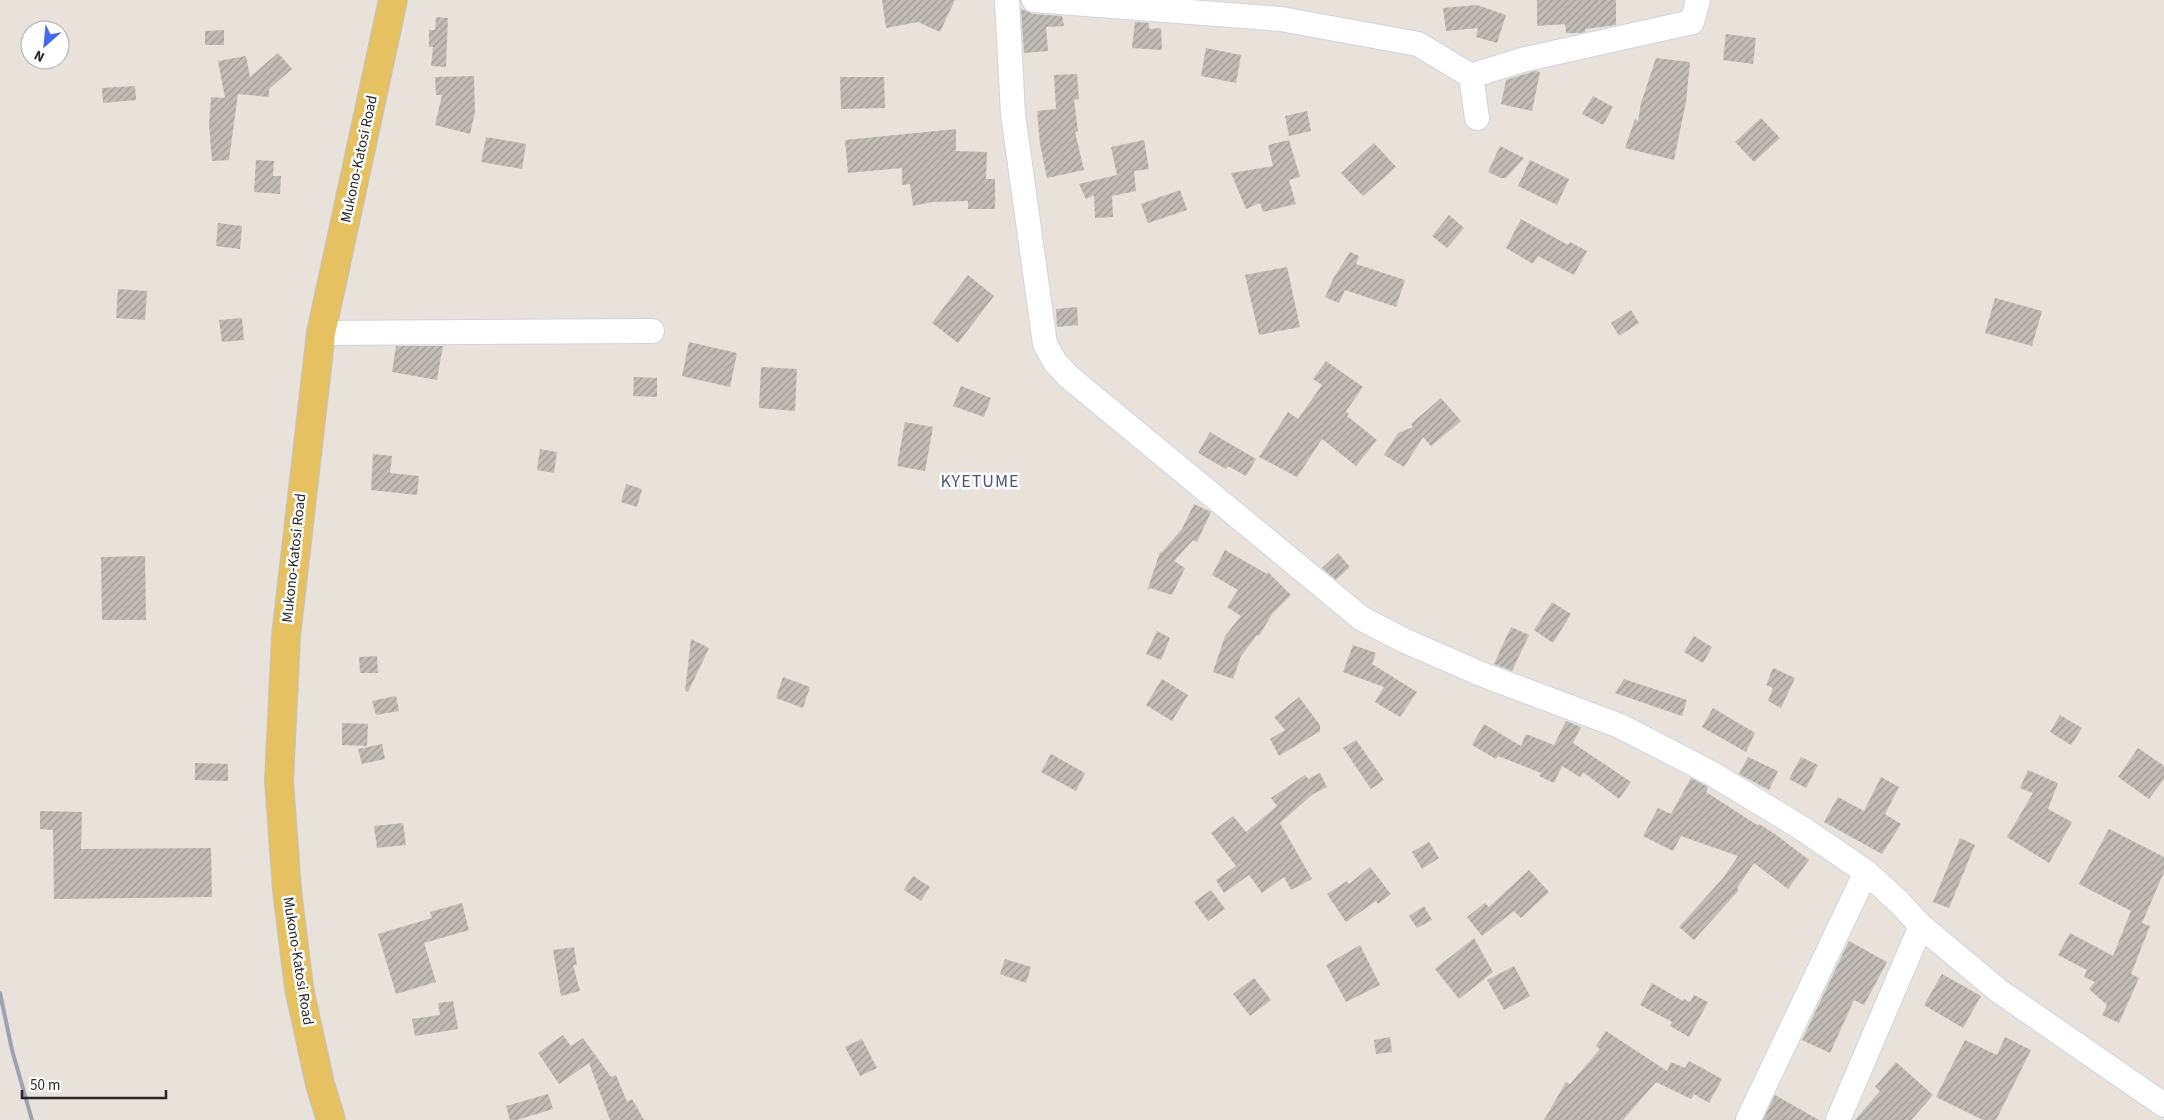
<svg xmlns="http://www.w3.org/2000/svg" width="2164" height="1120" viewBox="0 0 2164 1120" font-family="'Source Sans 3',sans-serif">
  <defs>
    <pattern id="building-hatch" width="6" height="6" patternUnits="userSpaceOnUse" patternTransform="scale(1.25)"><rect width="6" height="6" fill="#c1bcb6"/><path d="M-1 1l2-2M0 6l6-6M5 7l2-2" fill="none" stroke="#9d9994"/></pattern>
  </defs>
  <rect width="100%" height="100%" fill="#e9e2da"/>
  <g fill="url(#building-hatch)">
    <polygon points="882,0 955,0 940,32 918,22 886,28"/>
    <polygon points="1537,0 1616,0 1616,25 1585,29 1585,32 1580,33 1566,33 1565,24 1537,26"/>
    <polygon points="1477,5 1506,15 1497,43 1476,37 1478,28 1446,31 1443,8"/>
    <polygon points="1021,9 1033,14 1062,16 1064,26 1046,27 1048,51 1024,53"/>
    <polygon points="436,17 448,18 446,67 431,66 433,47 429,47 429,30 435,30"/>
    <polygon points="1135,22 1149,23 1149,29 1161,28 1162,50 1132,48"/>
    <polygon points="224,30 224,45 205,45 205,31"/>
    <polygon points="1726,34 1756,38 1753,64 1723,60"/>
    <polygon points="1206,48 1241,55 1236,83 1201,76"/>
    <polygon points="278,53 292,69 269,89 269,97 238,94 229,160 212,161 209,125 211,97 225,98 218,61 246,56 250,77"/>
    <polygon points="1656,58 1690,62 1686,102 1674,160 1625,148 1635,119 1638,121 1641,103"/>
    <polygon points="1535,71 1540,72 1532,111 1501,104 1506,80"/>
    <polygon points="1077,74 1079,99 1074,100 1078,131 1075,132 1084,170 1047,178 1040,144 1037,111 1056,109 1054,75"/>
    <polygon points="474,76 475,112 470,134 435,125 442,95 436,95 435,77"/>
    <polygon points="840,77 884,77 885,108 841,109"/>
    <polygon points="135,86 136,100 103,103 102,88"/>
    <polygon points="1593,96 1613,107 1603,125 1582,114"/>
    <polygon points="1307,111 1311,131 1289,136 1285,116"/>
    <polygon points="1761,118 1780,138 1754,162 1735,142"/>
    <polygon points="956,129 956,151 987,152 986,179 995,179 995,209 968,209 968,201 932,202 913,206 910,184 902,185 902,168 848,173 845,140"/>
    <polygon points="486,137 526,144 522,169 481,162"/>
    <polygon points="1144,140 1149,169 1134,171 1136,191 1112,196 1113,217 1095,218 1094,195 1086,199 1079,184 1117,175 1111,147"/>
    <polygon points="1289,140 1300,177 1289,180 1296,204 1263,212 1260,203 1246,209 1231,173 1273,166 1268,145"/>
    <polygon points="1374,143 1396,167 1363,196 1341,173"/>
    <polygon points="1500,146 1524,158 1506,178 1501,178 1488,172"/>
    <polygon points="256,160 274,161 273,176 281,176 280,194 254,192"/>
    <polygon points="1530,160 1569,179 1557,205 1518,186"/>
    <polygon points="1180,190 1187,210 1148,223 1141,204"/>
    <polygon points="1449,215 1464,228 1447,248 1432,236"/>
    <polygon points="1521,219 1568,245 1570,242 1587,251 1574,275 1538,256 1533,264 1506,248"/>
    <polygon points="218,223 242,226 240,249 216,246"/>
    <polygon points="1350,252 1359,256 1356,264 1405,280 1396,307 1345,290 1339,303 1325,297 1333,279"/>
    <polygon points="1287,267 1300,327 1259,335 1245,275"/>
    <polygon points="968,275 994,296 958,343 932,323"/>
    <polygon points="118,289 147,291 145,320 116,318"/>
    <polygon points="1995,298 2042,311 2032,346 1985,333"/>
    <polygon points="1077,307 1078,325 1057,327 1056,309"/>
    <polygon points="1631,310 1639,323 1619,336 1611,323"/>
    <polygon points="242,318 244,340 222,342 219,320"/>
    <polygon points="689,342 737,353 730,387 682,376"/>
    <polygon points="396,346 443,346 437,380 392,372"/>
    <polygon points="1326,361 1363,387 1346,411 1349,414 1347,416 1377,440 1356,466 1322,439 1297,477 1259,457 1288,412 1298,419 1322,385 1313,379"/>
    <polygon points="761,367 797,369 795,411 759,408"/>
    <polygon points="634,377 657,378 657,397 633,396"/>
    <polygon points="961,386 991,398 984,417 953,406"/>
    <polygon points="1441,398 1461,421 1431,446 1423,437 1404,467 1384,455 1398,433 1413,427 1411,424"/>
    <polygon points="905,422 933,427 925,471 897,466"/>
    <polygon points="1210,432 1256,459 1246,476 1228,466 1226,469 1198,453"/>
    <polygon points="540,449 557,452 554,473 537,470"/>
    <polygon points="373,454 392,456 390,473 419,476 417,495 371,490"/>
    <polygon points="626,484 642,489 637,507 621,502"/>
    <polygon points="1194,504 1211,512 1197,542 1193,540 1174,561 1185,568 1172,595 1150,588 1147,591 1160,552 1161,553 1182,529"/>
    <polygon points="1225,550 1267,574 1268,572 1291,595 1272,614 1259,636 1257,635 1241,656 1233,679 1213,672 1225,636 1241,616 1227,607 1238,590 1212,575"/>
    <polygon points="1338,553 1350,567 1336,580 1322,568"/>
    <polygon points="145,556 146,620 102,620 101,557"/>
    <polygon points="1552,602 1571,614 1553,643 1534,630"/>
    <polygon points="1511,627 1529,635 1512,671 1494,664"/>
    <polygon points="1157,631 1170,638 1161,660 1146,654"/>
    <polygon points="1694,636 1712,647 1703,663 1684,652"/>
    <polygon points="691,639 709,648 688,692 685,691"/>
    <polygon points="1353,645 1376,653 1372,664 1417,692 1400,717 1375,702 1384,687 1343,672"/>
    <polygon points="377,656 378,673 360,673 359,657"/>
    <polygon points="1773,668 1795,678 1781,708 1768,701 1773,688 1766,685"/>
    <polygon points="783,677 810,687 803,708 776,698"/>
    <polygon points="1162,679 1188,695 1172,721 1146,705"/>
    <polygon points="1624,679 1687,700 1682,716 1615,693"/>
    <polygon points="396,696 399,711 376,715 372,701"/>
    <polygon points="1299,697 1320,725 1320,731 1279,756 1270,739 1285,730 1274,717"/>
    <polygon points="1713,708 1755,733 1746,752 1702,727"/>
    <polygon points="2060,715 2082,728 2071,745 2050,732"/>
    <polygon points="1566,721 1581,727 1573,743 1631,782 1619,799 1583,772 1580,777 1562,766 1554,783 1539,776 1541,773 1498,756 1496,759 1472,745 1484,724 1521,746 1526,734 1554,745"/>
    <polygon points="342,723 368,724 367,746 342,745"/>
    <polygon points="1356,740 1384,780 1371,789 1343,748"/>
    <polygon points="382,744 385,759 362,764 358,749"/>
    <polygon points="2138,748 2164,766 2164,779 2149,799 2118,777"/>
    <polygon points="1051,754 1085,773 1076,791 1041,772"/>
    <polygon points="1748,757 1778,771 1769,790 1739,774"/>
    <polygon points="1801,757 1818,765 1806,788 1789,779"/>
    <polygon points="195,763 228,764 228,781 195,780"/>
    <polygon points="2028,770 2058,783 2048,809 2072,822 2049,863 2007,837 2033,793 2020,788"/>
    <polygon points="1320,773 1327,787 1313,794 1280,823 1312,879 1291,890 1284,877 1262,893 1249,875 1224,893 1216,880 1236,866 1211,833 1233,816 1246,832 1277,806 1271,798 1305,775 1308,779"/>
    <polygon points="1881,777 1899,787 1885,814 1901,824 1882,854 1824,822 1838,797 1864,811"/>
    <polygon points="1691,778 1708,787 1706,792 1757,825 1759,824 1775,834 1809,860 1788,889 1754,863 1737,888 1739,890 1694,940 1679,927 1723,878 1738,856 1681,836 1673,851 1643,836 1658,808 1671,814"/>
    <polygon points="40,811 82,812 81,849 211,848 212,897 54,899 53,830 40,829"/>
    <polygon points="403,823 406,845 377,848 374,826"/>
    <polygon points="2109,829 2164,857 2164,872 2142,923 2150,926 2131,974 2139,978 2119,1023 2102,1015 2107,1005 2089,989 2095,982 2084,977 2087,970 2058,955 2070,933 2113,956 2131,911 2079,884"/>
    <polygon points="1960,838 1975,845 1949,908 1933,902"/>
    <polygon points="1429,842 1439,858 1422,869 1412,852"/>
    <polygon points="1370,867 1391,894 1378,904 1376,901 1346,922 1327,894 1347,881 1349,884"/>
    <polygon points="1529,870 1549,892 1521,918 1514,911 1482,936 1467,917 1485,903 1489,907"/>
    <polygon points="913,876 930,887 921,901 904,890"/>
    <polygon points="1211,890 1225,909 1208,921 1194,902"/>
    <polygon points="462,903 469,930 424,943 436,982 396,994 378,934 432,918 430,912"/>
    <polygon points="1424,906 1432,920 1417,928 1409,916"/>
    <polygon points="1474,938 1493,972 1459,999 1435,969"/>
    <polygon points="1849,941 1887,962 1864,1005 1854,1000 1830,1053 1802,1040"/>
    <polygon points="1360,945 1380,985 1346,1002 1326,965"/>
    <polygon points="574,947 577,965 573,965 580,991 561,996 553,950"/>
    <polygon points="1005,959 1031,967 1026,983 1000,974"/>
    <polygon points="1514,966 1530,996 1504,1010 1487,980"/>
    <polygon points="1942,974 1981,996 1963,1028 1924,1005"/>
    <polygon points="1254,978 1271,1000 1250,1016 1233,994"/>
    <polygon points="1652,983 1683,1001 1684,999 1690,1002 1694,995 1708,1002 1689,1037 1670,1026 1672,1022 1640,1005"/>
    <polygon points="453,1001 458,1029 415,1036 412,1019 440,1015 438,1003"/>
    <polygon points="1606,1031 1667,1071 1671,1062 1685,1068 1689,1061 1722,1079 1709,1103 1694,1094 1691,1099 1656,1082 1623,1120 1544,1120 1566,1082 1570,1084 1600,1049 1596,1046"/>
    <polygon points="563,1035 571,1046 583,1038 611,1077 616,1075 627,1102 632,1099 644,1120 610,1120 589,1063 559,1084 538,1053"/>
    <polygon points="1390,1037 1392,1052 1376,1054 1374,1040"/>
    <polygon points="2005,1037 2031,1050 1996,1120 1983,1120 1936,1097 1965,1040 1997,1055"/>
    <polygon points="862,1039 877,1068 860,1076 845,1047"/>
    <polygon points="1896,1062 1933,1095 1911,1120 1855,1120 1880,1091 1875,1087"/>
    <polygon points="548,1094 553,1109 517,1120 510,1120 506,1106"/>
    <polygon points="1775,1095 1819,1120 1763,1120"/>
  </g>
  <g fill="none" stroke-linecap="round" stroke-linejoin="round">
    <g stroke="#cfd3e0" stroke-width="26">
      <g id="minor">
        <polyline points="1007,0 1013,114 1045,344 1055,362 1069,377 1361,618 1403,640 1481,674 1620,726 1711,773 1800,827 1866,872 1899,902 1921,926 1999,991 2164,1105"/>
        <polyline points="1034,0 1281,19 1418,44 1471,76 1477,118"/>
        <polyline points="1471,76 1522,60 1692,22 1698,0"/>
        <polyline points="321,333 652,331"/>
        <polyline points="1748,1120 1866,872"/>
        <polyline points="1838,1120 1921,926"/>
      </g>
    </g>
    <g stroke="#c3c3c3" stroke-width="30">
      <polyline id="major" points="331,1120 320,1084 299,988 287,890 279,781 286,636 321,333 393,0"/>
    </g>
    <use href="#minor" stroke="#fff" stroke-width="24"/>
    <use href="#major" stroke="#e6c162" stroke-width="28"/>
    <polyline stroke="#9da1b1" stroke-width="4" points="0,993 12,1050 32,1120"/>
  </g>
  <g text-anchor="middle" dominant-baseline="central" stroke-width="5" stroke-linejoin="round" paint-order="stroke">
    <g font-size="15" fill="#272727" stroke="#fff">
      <text transform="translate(359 159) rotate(-78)">Mukono-Katosi Road</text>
      <text transform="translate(294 558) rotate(-84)">Mukono-Katosi Road</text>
      <text transform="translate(298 961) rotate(81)">Mukono-Katosi Road</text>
    </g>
    <g font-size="18" letter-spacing="1" fill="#4c5574" stroke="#fff">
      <text x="980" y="481">KYETUME</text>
    </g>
  </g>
  <g transform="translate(45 45) rotate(207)"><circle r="24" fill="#ffffff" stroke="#a9a9a9"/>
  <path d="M0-4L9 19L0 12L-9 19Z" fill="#446bec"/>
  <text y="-8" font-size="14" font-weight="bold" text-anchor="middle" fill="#272727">N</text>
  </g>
  <path d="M22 1090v8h144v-8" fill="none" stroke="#272727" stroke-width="2.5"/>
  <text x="30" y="1090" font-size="15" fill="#272727" stroke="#ffffff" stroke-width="4" paint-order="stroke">50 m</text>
</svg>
